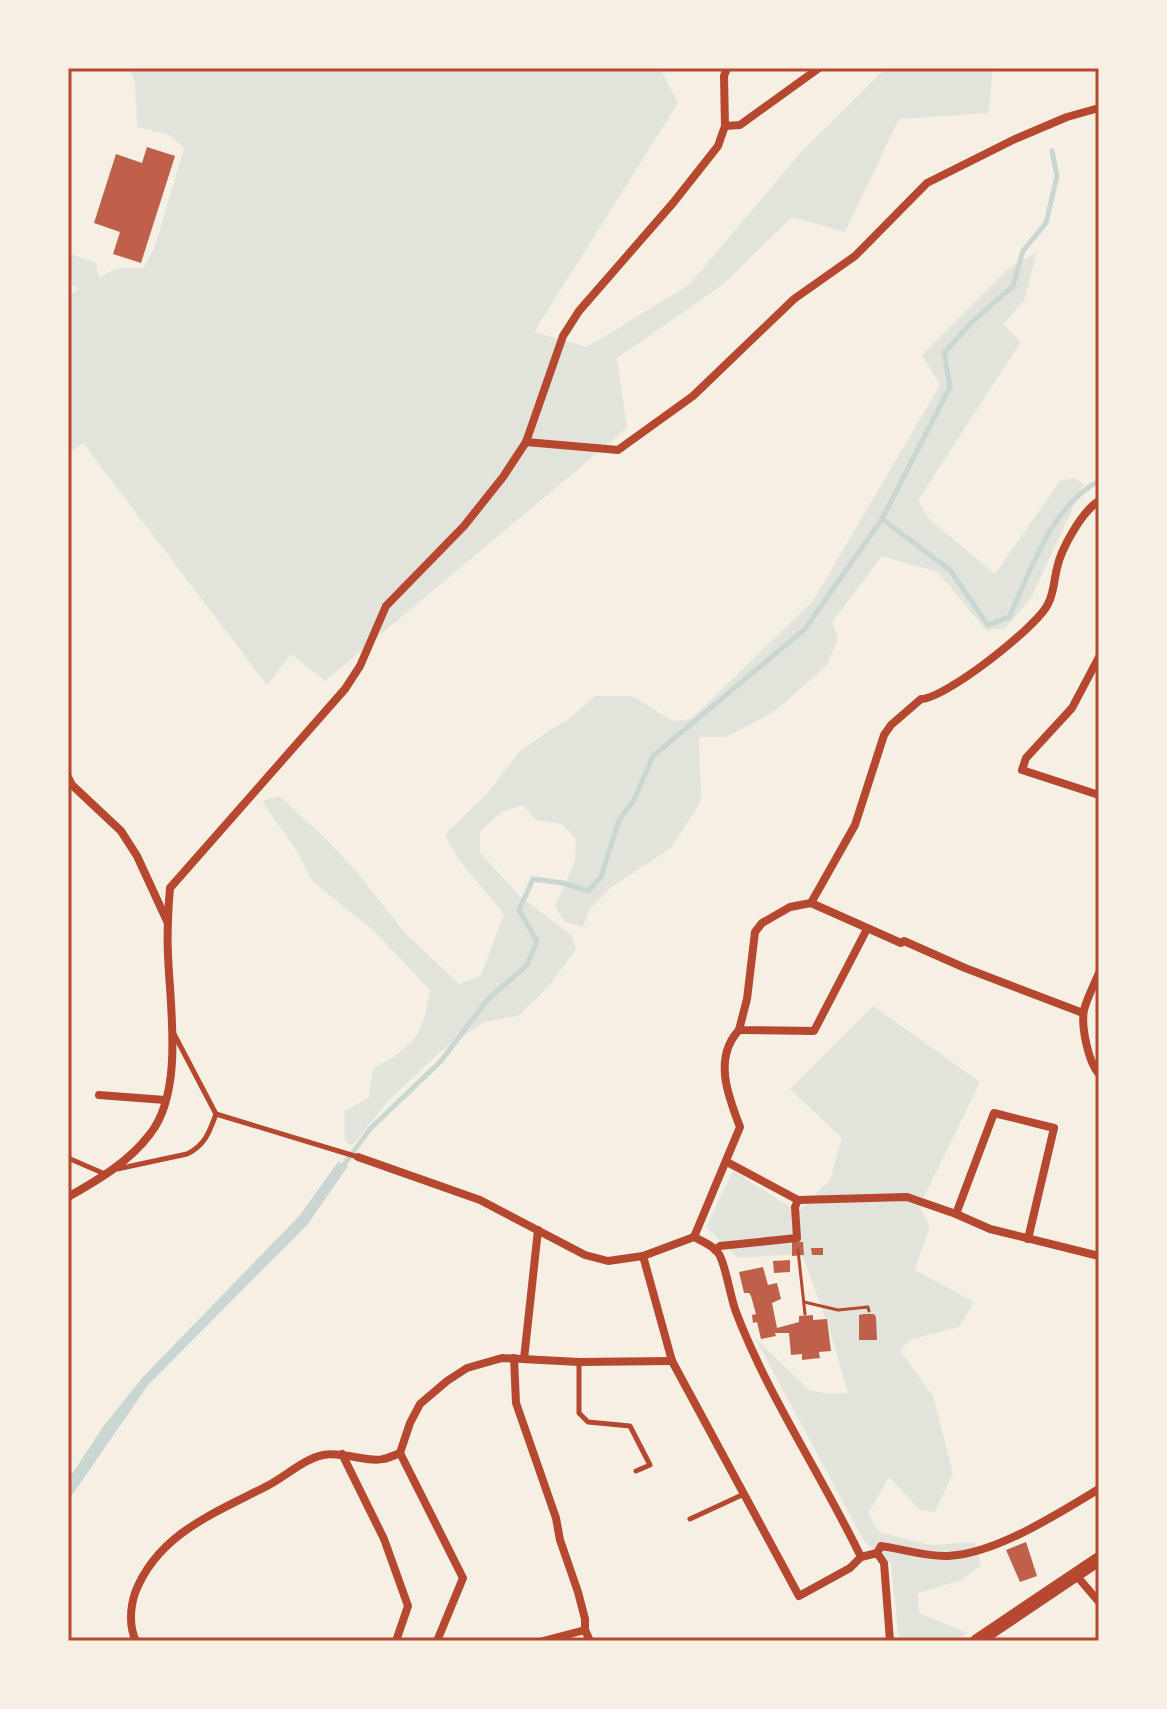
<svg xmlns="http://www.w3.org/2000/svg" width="1167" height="1709" viewBox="0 0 1167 1709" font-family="'Playfair Display',serif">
  <rect width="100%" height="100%" fill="#f6efe4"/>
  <g fill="#e2e4dc">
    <polygon points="129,68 660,68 678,103 534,332 587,347 689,285 802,151 886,68 993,68 988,113 899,119 845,232 792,217 721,286 617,358 627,428 325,681 291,654 267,685 83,443 68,453 68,295 79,289 68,282 68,262 71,254 96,263 99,278 117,268 143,268 154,249 184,149 170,135 137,127 135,81"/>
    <path d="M1037,252L1024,301L1003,324L1021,342L918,500L929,519L995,574L1060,481L1075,478L1084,484L1031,598L1005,628L986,630L938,572L882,556L832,622L838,638L827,665L774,712L726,737H699L701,801L671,848L610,888L589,910L583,927L564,922L555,906L575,862L576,839L562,824L536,820L523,805L502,812L480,831V853L520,896L572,936L576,949L547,988L518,1016L484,1022L440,1052L389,1100L352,1146L345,1141L344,1112L369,1097L373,1069C414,1045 422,1039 430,990L375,932L312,881L298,853L262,801L279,796L325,838L356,871L405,933L459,984L481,976L504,914C486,890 454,860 445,834L487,794L519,752L553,728L565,722L595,696H632L673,721L691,719L813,601L940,385L922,355L1009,268Z"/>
    <polygon points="873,1006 980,1082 919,1207 930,1226 915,1270 974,1302 959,1327 909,1340 900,1351 933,1396 953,1473 935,1512 920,1510 889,1477 868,1514 879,1532 930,1545 975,1542 981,1565 962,1580 918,1593 919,1613 967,1633 955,1641 899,1641 891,1564 864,1541 755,1338 809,1390 830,1394 848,1393 830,1331 802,1254 738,1258 706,1227 733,1171 798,1212 830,1180 842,1138 790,1089"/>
  </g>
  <polygon fill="#c9d6d2" points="338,1162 348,1166 308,1224 148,1385 68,1501 68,1480 103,1427 142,1378 300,1215"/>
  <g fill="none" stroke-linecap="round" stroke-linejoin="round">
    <g stroke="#c9d6d2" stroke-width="5">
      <polyline points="882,519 950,387 944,353 972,322 1013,286 1023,251 1046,223 1057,176 1052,151"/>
      <path d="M342,1167L370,1129L441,1061L488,999L527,965L537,941L519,910L533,879L563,883L588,891L601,877L619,820L634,800L653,756L805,629L882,519L950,570L988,625L1009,617C1031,571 1051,506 1099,481"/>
    </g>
  </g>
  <g fill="#bf614a">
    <polygon points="147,147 175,156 141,263 113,254 120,232 94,223 116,154 142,163"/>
    <polygon points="792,1242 803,1242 804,1255 792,1256"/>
    <polygon points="811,1248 823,1248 823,1255 812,1255"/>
    <polygon points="790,1260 790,1272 774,1273 773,1261"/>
    <polygon points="763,1267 768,1285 777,1283 781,1299 772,1303 777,1328 799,1322 799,1316 813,1315 813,1320 827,1319 831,1351 819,1352 820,1358 802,1360 802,1354 791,1355 789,1333 775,1333 776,1336 761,1339 757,1322 753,1323 752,1315 756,1314 751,1296 749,1293 744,1293 739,1272"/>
    <polygon points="864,1314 874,1314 876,1317 877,1340 859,1340 859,1315"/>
    <polygon points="1026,1542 1037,1576 1020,1582 1006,1550"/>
  </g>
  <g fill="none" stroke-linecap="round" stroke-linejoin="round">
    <g stroke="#b5482f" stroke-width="3">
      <polyline points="798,1250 805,1314"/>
      <polyline points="804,1302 838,1310 868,1307 869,1311"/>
    </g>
    <g stroke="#b5482f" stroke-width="5">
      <polyline points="174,1034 216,1114 358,1157"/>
      <polyline points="68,1158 105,1174"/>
      <path d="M117,1169L187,1154C205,1145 209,1133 216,1114"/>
      <polyline points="579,1362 579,1413 588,1422 630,1426 650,1465 636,1471"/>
      <polyline points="690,1519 744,1494"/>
    </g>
    <g stroke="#b5482f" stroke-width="8">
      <polyline points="725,126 740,125 819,68"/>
      <polyline points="526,442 618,450 693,396 794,299 855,256 927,183 1015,139 1067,117 1099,108"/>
      <polyline points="1099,657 1072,708 1026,758 1022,770 1099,795"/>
      <polyline points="68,777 72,785 121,831 137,856 167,921"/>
      <path d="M811,903L855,825L884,735L891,725L921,699C945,699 1037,627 1048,604C1054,593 1054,580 1057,568C1061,549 1082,511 1099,501"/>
      <polyline points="867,929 814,1031 739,1030 747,999 755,932 762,923 790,907 811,903 901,943 904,941 965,968 1083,1013"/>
      <path d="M1099,973C1094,985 1087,998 1084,1010C1081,1026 1088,1062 1099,1074"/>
      <polyline points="99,1095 165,1100"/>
      <path d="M358,1157L480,1200L585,1255L608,1261L643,1256L694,1237C702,1241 714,1246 719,1254C726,1266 730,1296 736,1312C769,1398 821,1474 861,1557"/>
      <polyline points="727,1162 798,1200 907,1197 956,1214 990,1229 1099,1256"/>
      <path d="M68,1197C98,1180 129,1162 150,1134C184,1091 170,1007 168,955C167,933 168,911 170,888L345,689L360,666L386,606L464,526L503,477L526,442L563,336L579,311L673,203L718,146L725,126L724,76L727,68"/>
      <polyline points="956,1214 994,1113 1054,1128 1028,1239"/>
      <path d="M694,1237L740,1127C728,1096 713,1058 739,1030"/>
      <polyline points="715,1250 720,1246 797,1238 795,1207 798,1200"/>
      <path d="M643,1256L672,1361L799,1596L850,1568L861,1557L877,1553L881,1546C903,1549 926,1557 948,1556C996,1554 1059,1513 1099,1489"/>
      <polyline points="514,1358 516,1403 556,1518 560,1540 578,1592 585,1619 585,1630 590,1641"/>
      <polyline points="524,1359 538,1230"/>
      <polyline points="400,1453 463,1578 437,1641"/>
      <polyline points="342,1454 384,1539 408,1606 396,1641"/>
      <polyline points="877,1553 884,1563 890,1641"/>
      <polyline points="1076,1575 1099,1602"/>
      <path d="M136,1641C129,1627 130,1608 135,1593C158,1533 217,1512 269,1485C286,1476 304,1459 323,1455C342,1451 369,1463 383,1459C389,1458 395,1455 400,1453L410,1423L420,1404L447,1381L467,1368L502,1358L579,1362L672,1361"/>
      <polyline points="543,1641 585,1630"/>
    </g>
    <polyline stroke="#b5482f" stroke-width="14" points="977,1641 1099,1559"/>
  </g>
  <rect width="1167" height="1709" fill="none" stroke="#f6efe4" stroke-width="140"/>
  <rect x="70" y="70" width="1027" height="1569" fill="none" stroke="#b5482f" stroke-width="3"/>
</svg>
